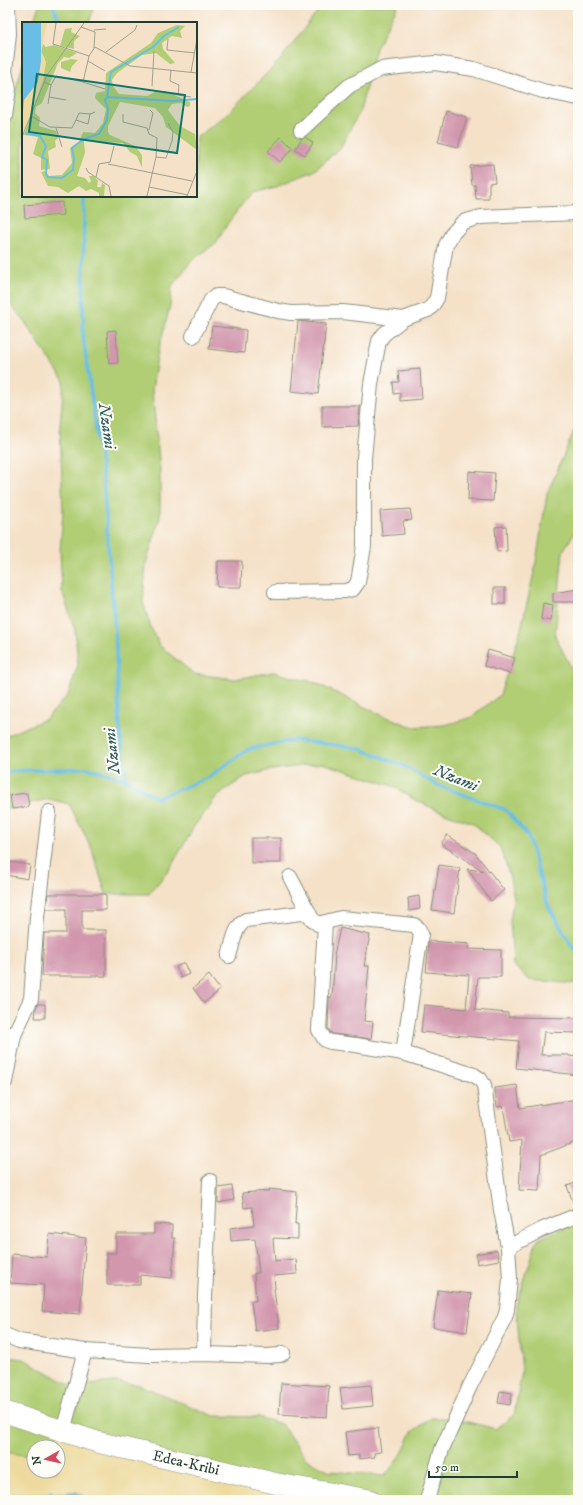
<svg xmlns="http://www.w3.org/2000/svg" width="583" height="1505" viewBox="0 0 583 1505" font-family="'IM FELL DW Pica',serif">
  <rect width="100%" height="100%" fill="#fdfcf7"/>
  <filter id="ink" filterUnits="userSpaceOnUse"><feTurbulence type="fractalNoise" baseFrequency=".025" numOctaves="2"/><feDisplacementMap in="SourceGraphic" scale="8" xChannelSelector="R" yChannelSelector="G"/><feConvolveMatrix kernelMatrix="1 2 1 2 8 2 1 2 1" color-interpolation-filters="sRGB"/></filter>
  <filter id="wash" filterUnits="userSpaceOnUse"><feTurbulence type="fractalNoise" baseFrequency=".012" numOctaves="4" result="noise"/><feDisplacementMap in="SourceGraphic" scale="16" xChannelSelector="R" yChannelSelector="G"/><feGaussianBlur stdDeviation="0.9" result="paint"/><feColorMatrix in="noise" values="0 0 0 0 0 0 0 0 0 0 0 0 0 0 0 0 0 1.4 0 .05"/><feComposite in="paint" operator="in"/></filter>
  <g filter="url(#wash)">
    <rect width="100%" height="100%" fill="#f5e1c8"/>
    <g fill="#b1ce75" stroke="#688654">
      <polygon points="39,5 95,5 89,23 33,23"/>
      <polygon points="319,5 398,5 376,48 360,111 340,148 314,171 277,186 252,192 230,220 216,243 192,260 172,286 170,306 157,356 152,390 160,470 160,517 146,564 143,602 151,628 160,646 194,674 235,679 273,672 316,683 379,714 413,727 445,725 470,718 500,695 521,629 535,568 547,494 574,431 578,427 578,527 563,551 555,636 578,681 578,984 529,980 513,965 510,921 514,898 509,874 500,847 473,823 439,811 413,799 396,787 322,763 272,770 246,776 218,795 195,825 169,870 149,894 106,894 91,847 69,804 49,799 5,809 5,736 46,719 68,695 78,665 75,630 62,591 60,551 63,512 60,424 64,381 23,319 5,298 5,116 14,97 23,63 23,196 196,196 196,138 225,116 280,60 316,13"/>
      <polygon points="578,1222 578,1500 352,1500 53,1439 52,1447 34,1447 34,1457 5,1452 5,1357 24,1359 70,1385 118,1382 139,1385 214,1416 259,1417 281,1424 306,1459 330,1471 385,1476 401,1455 412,1432 431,1418 452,1418 496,1429 514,1415 522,1372 516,1306 537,1240 558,1230"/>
    </g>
    <polygon fill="#eeda9e" stroke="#868c69" points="60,1430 352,1500 90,1500 76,1492 5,1495 5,1452 34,1457 34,1471 58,1471 58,1447 52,1447 53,1439"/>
    <polygon fill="#69bee5" stroke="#447e8c" points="76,1492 90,1500 5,1500 5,1495"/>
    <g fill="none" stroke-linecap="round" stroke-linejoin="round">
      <g stroke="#69bee5" stroke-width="3.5">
        <polyline points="52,5 56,12 59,23"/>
        <polyline points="84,196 83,336 103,479 115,631 120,733 126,779 157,798 207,778 249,749 295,740 358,748 402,765 437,785 506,810 528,836 548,906 574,949 578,952"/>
        <polyline points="5,775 12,771 88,768 126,779"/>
      </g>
    </g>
    <g id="blocks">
      <g fill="#d296ad">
        <polygon points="446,111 467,117 458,147 438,142"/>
        <polygon points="281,137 293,148 280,162 268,151"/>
        <polygon points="305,137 313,143 305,155 295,149 302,138"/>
        <polygon points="493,164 495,182 489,183 489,199 476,199 475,185 472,185 470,166"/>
        <polygon points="62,202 63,215 25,218 24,205"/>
        <polygon points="298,321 326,324 318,394 291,391"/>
        <polygon points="212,326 246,330 244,353 209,349"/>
        <polygon points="116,330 118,363 109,364 107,331"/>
        <polygon points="420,369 422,399 400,401 400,393 394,394 393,382 399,382 398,371"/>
        <polygon points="322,406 360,406 358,426 322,427"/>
        <polygon points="469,471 495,473 493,501 468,500"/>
        <polygon points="410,509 412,520 403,521 404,534 382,536 380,511"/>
        <polygon points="506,526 507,551 497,552 495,527"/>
        <polygon points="218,561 242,561 241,587 217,587"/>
        <rect x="494" y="588" width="11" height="16"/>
        <polygon points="578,589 578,602 553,602 553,593"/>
        <polygon points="543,603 553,605 551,621 541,619"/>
        <polygon points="488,650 515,658 510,674 484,666"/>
        <polygon points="27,793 29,807 12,809 10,795"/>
        <polygon points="447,835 475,853 504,890 491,901 467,869 483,871 441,844"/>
        <rect x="251" y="838" width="30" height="25"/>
        <polygon points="5,861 30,865 28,879 5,875"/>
        <polygon points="439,865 460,868 454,913 432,910"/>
        <polygon points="48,894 106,894 106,910 82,910 82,930 106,930 106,976 42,976 44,933 66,933 66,909 46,909"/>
        <polygon points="419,896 420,909 409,911 408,898"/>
        <polygon points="340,928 370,935 364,966 369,966 364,1021 373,1022 371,1039 333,1034 331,1033 328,1028 329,997 332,997 335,955 334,955"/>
        <polygon points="429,941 469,944 468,949 501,950 501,977 478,977 475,1010 508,1013 508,1017 578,1018 578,1033 544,1032 541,1055 569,1055 569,1056 578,1057 578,1075 516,1068 519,1041 421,1032 424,1005 466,1009 469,975 426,972"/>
        <polygon points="184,963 189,974 181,978 176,967"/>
        <polygon points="209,975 220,990 204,1003 193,988"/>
        <polygon points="38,1004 45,1004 45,1018 35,1018 36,1009"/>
        <polygon points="517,1085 520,1108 578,1099 578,1141 541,1155 539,1191 519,1190 522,1140 509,1142 503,1106 497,1107 495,1088"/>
        <polygon points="578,1182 578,1207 575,1207 567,1186"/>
        <polygon points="232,1186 234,1200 218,1203 218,1188"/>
        <polygon points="269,1189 297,1192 295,1224 298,1224 298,1239 273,1238 275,1261 296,1259 297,1274 274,1276 275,1289 274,1289 279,1328 255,1331 251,1301 256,1301 254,1273 259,1273 255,1239 231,1241 230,1228 254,1225 252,1207 244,1208 242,1193 269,1191"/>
        <polygon points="154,1224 172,1225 172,1238 175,1238 172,1278 140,1275 140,1285 107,1285 107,1253 116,1253 116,1234 154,1234"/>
        <polygon points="49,1234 86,1238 80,1314 42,1311 44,1285 10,1283 12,1254 47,1257"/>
        <polygon points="497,1250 499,1260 477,1264 476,1254"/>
        <polygon points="438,1290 472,1294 467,1332 433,1327"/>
        <polygon points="281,1383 329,1386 327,1417 279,1414"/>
        <polygon points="371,1385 373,1406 343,1409 340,1388"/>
        <polygon points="500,1391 512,1393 510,1405 498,1403"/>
        <polygon points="378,1428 381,1452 374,1453 375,1457 359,1459 359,1455 348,1456 345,1432"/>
      </g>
    </g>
  </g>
  <g filter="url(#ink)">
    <use href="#blocks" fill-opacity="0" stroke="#8a8f7e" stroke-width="1"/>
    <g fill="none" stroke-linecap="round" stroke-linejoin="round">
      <g stroke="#8a8f7e" stroke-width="16">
        <g id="minor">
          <polyline points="5,116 9,89 5,71 9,34 8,5"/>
          <polyline points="301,130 349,86 381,69 435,63 474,69 543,91 578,98"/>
          <polyline points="193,336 211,300 216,296 223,296 278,311 291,313 343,312 403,319"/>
          <polyline points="275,592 345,591 353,589 358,582 364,546 364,458 371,384 379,341 384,334 403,319 428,310 432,306 437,298 446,245 452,234 463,222 481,217 578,213"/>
          <polyline points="290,877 312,919 318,924 341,918 414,925 418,928 421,934 403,1053 474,1075 480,1079 484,1085 501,1210 508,1247 510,1279 507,1310 505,1317 470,1386 442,1449 427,1500"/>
          <polyline points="325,923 319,1030 325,1040 331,1042 356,1045 403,1053"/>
          <path d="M229,956C233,944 234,927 246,920L309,912"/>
          <polyline points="5,1033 14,1035 5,1082"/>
          <polyline points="14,1035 31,999 37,917 49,812"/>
          <polyline points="508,1247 541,1230 578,1215"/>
          <polyline points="5,1335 19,1341 85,1351 63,1431"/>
          <polyline points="85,1351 149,1355 204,1354 267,1356 280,1355 283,1353"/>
          <polyline points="204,1354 205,1297 210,1181"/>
        </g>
      </g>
      <g stroke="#8a8f7e" stroke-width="22">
        <polyline id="highway" points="5,1412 97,1442 278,1484 370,1500"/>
      </g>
      <use href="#minor" stroke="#fff" stroke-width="14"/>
      <use href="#highway" stroke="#fff" stroke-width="21"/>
    </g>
  </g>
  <g text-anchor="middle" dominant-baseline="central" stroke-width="4" stroke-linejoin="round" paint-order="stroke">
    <g font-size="15" fill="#1f3d34" stroke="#fdfcf7">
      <text transform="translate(186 1463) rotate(13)">Edea-Kribi</text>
    </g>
    <g font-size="16" font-style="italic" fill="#325d60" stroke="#fdfcf7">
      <text transform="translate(107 426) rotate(82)">Nzami</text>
      <text transform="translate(112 751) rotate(-96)">Nzami</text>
      <text transform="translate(456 778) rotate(22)">Nzami</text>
    </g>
  </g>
  <g transform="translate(22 22)">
    <rect width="175" height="175" fill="#f5e1c8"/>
    <path d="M155,3L163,4L158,9L160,16L150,14L140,21L141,27L153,41L148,42L134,31L120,33L95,51L90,58L91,64L97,72L125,74L135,69H143L168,80V84L165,85L159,81L150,82L146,88L158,104L173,112L175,128L144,105L141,95L133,86L98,80L86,104V110L88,113L113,124L120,133V146L115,134L108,130L101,121L62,119L63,131L55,154L63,156L67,161L69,159L67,154H72L76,159L75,165H79L80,161L83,163L82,174H77V171L69,167L64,169L57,164L46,171L36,165L26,164L19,150L23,149L27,154L40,153L50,141L48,126L57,120L61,110L73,111L81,101L84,87L73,76L74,71L83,69L84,51L129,21L136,11ZM50,6L49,10L58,14L52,19V27L38,24L43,7ZM21,22L24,25L32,23L55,31L47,36L42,35L36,41L20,81L14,85L13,91L18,96L17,104L34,109L36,116L33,119L34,125L26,129L28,147L19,148V136L11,132L16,115L2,113L22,49L23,37L19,30ZM49,37L56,38L50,44L48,50L39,46V40Z" fill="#b1ce75"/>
    <path d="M19,1H25L19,30L24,40L21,59L0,115L2,78L16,60L19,39L18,28Z" fill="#eeda9e"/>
    <path d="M0,1H19V39L16,60L2,78L0,105Z" fill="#69bee5"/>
    <path fill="none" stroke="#69bee5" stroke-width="2" d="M85,75L89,50L131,25L142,14L157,5M3,111L18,114L24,124L20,135L25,138L24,152L26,155L40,156L51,148L52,136L50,126L62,117L77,112L85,98L86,87L83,78L85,75L152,79L175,77"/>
    <path fill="none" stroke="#9f9f8d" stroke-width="1" d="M34,1L31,22L67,34L73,25L108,44L175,51M59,5L73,10L72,26M72,8L84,7M146,17L145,28L173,31M84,30L113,8L115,3M66,39L83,49M149,48L148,59L157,63L156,73M169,50L175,17M22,60L29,63L34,54L61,60L67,34M61,60L83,67M130,64L132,29M150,72L169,75M27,75L44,78M26,82L29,63M101,92V100L125,106L127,112L135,116L134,135L125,174M9,94L28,105L50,106L54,98L66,102L68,92L73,90M54,98L57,91L68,92M34,106L40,125M127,108L131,91L128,88M0,115L25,53L62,1M134,135L144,136L150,119L151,110L146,101M86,142L170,159M64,146L66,150L87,164L89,174M74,155L77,142L88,140L92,124M127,165L166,173M165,174L175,149"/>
    <path fill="#0f766e" fill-opacity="0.15" stroke="#0f766e" stroke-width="2" d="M15,52L163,73L155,131L7,110Z"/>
    <rect width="175" height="175" fill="none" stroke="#1f3d34" stroke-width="2"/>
  </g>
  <rect width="583" height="1505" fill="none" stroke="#fdfcf7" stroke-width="20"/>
  <g transform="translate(46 1459) rotate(262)"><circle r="19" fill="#fdfcf7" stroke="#a4b0a9"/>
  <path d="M0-3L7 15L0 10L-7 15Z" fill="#d1495b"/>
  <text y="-6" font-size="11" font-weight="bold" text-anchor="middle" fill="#1f3d34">N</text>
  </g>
  <path d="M429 1471v6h88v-6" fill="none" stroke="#1f3d34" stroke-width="2"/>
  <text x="435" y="1471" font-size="12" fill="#1f3d34" stroke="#fdfcf7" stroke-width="3" paint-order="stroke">50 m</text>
</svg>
